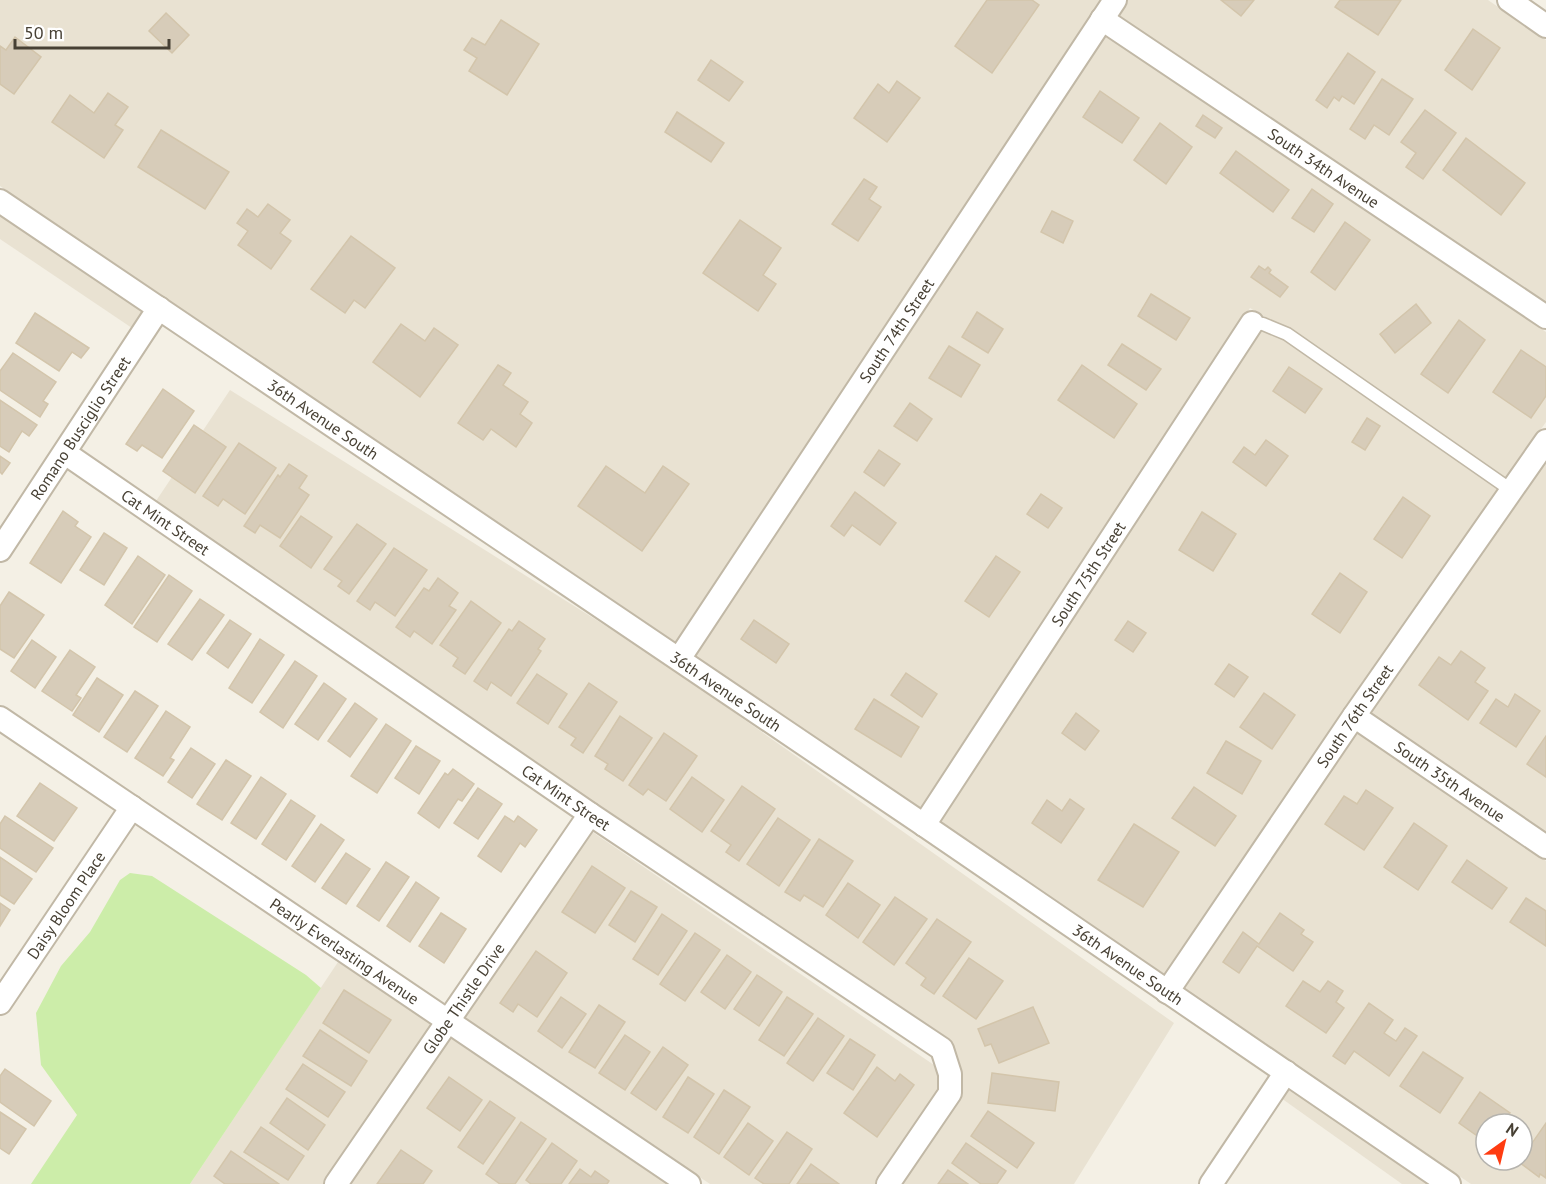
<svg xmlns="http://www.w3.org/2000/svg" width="1546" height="1184" viewBox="0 0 1546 1184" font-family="'PT Sans',sans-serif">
  <rect width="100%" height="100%" fill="#f4f0e5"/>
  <g fill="#e9e2d2" fill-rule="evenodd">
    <polygon points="0,0 1102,0 677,643 0,186"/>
    <polygon points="1128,0 1488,0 1546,40 1546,303 1118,15"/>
    <polygon points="1105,35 1546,332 1546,422 1351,700 1165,976 939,821 1268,319 1250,308 922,809 694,655"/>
    <polygon points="0,215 143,312 132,328 0,239"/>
    <polygon points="230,390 657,658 1174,1023 1074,1184 901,1184 959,1099 961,1091 961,1073 953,1052 152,507"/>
    <polygon points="1546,460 1546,832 1369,712"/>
    <path d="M1356,732L1546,861V1184H1471L1183,988ZM1486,1124H1522V1160H1486Z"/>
    <polygon points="591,831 934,1065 939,1078 939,1090 875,1184 710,1184 463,1017"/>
    <polygon points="338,962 432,1025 324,1184 190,1184"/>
    <polygon points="449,1037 667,1184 349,1184"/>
    <polygon points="1288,1088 1428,1184 1402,1184 1281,1098"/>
  </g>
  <polygon fill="#cceda9" points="130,873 152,876 306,975 321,988 190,1184 31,1184 77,1115 41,1065 36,1013 61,966 90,932 120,880"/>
  <g fill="#d7ccb9" stroke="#d3c5ab" stroke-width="1.5">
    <polygon points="987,0 1032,0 1039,5 992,73 955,46"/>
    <polygon points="1221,0 1254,0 1241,16"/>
    <polygon points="1340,0 1401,0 1378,35 1335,7"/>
    <polygon points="166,13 189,35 172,53 149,31"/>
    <polygon points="501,20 539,44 507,95 469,71 477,58 464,50 472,38 485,45"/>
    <polygon points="1473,29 1500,48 1472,90 1445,70"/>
    <polygon points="15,37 41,57 14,94 0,84 0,46 6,50"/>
    <polygon points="1348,53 1375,72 1354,104 1342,96 1339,101 1334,97 1327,108 1316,100"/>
    <polygon points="711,60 743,82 729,101 698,80"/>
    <polygon points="1382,79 1413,99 1389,135 1374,125 1365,139 1350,129"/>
    <polygon points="897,81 920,98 887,142 854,118 878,84 889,93"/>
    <polygon points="1100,91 1139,118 1122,143 1083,117"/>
    <polygon points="108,93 128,107 115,125 123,130 104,158 52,122 70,95 94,113"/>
    <polygon points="1425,110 1456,133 1423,179 1406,167 1416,153 1401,142"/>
    <polygon points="677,112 724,143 711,162 665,132"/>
    <polygon points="1203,115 1222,128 1215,138 1196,126"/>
    <polygon points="1160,123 1192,147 1166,184 1134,160"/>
    <polygon points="161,130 229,172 205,209 138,167"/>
    <polygon points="1466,138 1525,183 1501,215 1443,170"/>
    <polygon points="1236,151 1289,190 1273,212 1220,173"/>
    <polygon points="864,179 877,187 869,199 881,207 858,241 832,224"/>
    <polygon points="1312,189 1333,204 1314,232 1292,218"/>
    <polygon points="268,204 290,220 280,233 291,241 271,269 238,245 248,231 237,223 247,209 258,217"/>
    <polygon points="1052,211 1073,221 1063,243 1041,232"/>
    <polygon points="740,220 781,248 763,275 776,284 758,311 703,273"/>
    <polygon points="1345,222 1370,240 1335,290 1311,272"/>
    <polygon points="351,236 395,268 365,308 354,300 345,313 311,289"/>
    <polygon points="1259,266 1265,270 1268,267 1271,270 1269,273 1288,287 1280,297 1251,277"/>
    <polygon points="1151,294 1190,318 1176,340 1138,316"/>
    <polygon points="1416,304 1431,323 1395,353 1380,334"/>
    <polygon points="977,312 1003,329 988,353 962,337"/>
    <polygon points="35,313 89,348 81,358 72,352 59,371 16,343"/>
    <polygon points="1459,320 1485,340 1448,393 1421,374"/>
    <polygon points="401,324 425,341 434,328 458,345 420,397 373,362"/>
    <polygon points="1122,344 1161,369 1146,390 1108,365"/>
    <polygon points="949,346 980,365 961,397 929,378"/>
    <polygon points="1521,350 1546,367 1546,396 1531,418 1493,392"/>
    <polygon points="13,353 56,382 43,401 48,404 40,417 0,390 0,371"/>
    <polygon points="498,365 511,373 503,385 528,402 520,414 532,423 516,447 491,429 483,440 458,423"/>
    <polygon points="1082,365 1137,404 1114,438 1058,400"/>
    <polygon points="1289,367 1322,389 1305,413 1273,391"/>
    <polygon points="163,389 194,411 162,458 142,445 137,451 126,444"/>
    <polygon points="0,400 37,425 29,436 22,431 9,452 0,446"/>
    <polygon points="910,403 932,419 917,441 894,426"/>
    <polygon points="1367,418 1380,426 1365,450 1352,442"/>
    <polygon points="194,425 226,447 195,493 163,471"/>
    <polygon points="1266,440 1288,456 1266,486 1233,462 1244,447 1255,455"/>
    <polygon points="239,443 276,468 245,514 223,499 218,506 203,496"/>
    <polygon points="879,450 900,464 884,486 864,472"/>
    <polygon points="0,456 10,463 2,474 0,472"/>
    <polygon points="289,464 307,476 299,488 309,495 280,538 260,525 255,533 244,526 278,475 280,477"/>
    <polygon points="606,466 645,493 663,466 689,484 642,551 578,506"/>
    <polygon points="855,492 896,523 880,545 852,525 844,536 831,526"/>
    <polygon points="1041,494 1062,508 1048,528 1027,514"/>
    <polygon points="1403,497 1430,516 1402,558 1374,539"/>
    <polygon points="63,511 78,522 75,526 91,537 61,583 30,563"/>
    <polygon points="1202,512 1236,534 1213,571 1179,550"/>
    <polygon points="301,516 332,537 311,568 280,546"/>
    <polygon points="357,524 386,544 349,594 338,586 342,581 324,569"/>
    <polygon points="104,533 127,548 104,585 80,570"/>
    <polygon points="394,548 427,570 395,616 375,602 370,610 357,601"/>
    <polygon points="138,556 165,575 132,624 105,605"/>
    <polygon points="996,556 1020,572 989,617 965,601"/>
    <polygon points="1340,573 1367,592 1340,633 1312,614"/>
    <polygon points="169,575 192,591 157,642 134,627"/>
    <polygon points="438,578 458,593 449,606 456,610 432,644 414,631 410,637 396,627 424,588 429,591"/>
    <polygon points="9,592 44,615 14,658 0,649 0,606"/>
    <polygon points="200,599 224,615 192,660 168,644"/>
    <polygon points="471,601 501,623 465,674 453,666 458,658 440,645"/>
    <polygon points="230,620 251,634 228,668 207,653"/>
    <polygon points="754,620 789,644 776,663 741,639"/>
    <polygon points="519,621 545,639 538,649 541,651 511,696 491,682 487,690 474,681 509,629 512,631"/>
    <polygon points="1128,621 1146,633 1133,652 1115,640"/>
    <polygon points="260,639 284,655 252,703 229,688"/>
    <polygon points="32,640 56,657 35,688 11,671"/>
    <polygon points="70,650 95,667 76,695 81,698 72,711 42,691"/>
    <polygon points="1461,651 1485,668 1475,682 1488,691 1468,720 1419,685 1439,657 1451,665"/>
    <polygon points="295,661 317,676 283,728 260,712"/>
    <polygon points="1229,664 1248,677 1234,697 1215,684"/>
    <polygon points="906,673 937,694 922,717 891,695"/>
    <polygon points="537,674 567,694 548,724 517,703"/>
    <polygon points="97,678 123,695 99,732 73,715"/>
    <polygon points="324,683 346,699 318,740 295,724"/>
    <polygon points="589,683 617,702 583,753 571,745 576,738 559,727"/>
    <polygon points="135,691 158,706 127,752 104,737"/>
    <polygon points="1264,693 1295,715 1272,749 1240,727"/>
    <polygon points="1515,694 1540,711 1516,747 1480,723 1496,699 1508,707"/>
    <polygon points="874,699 919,727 901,757 855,729"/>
    <polygon points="355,703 377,719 350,757 328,741"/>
    <polygon points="166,711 190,727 170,758 174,760 163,776 135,758"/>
    <polygon points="1076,713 1099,731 1085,750 1062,733"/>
    <polygon points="620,716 652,738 623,781 605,769 608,764 595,756"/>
    <polygon points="386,724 411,741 377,793 351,776"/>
    <polygon points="664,733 697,756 666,801 648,789 643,795 629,785"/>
    <polygon points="1546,736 1546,777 1527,764"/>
    <polygon points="1226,741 1261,761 1242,794 1207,773"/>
    <polygon points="416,746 440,761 419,794 395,778"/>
    <polygon points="191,748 215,764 192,798 168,782"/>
    <polygon points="226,760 251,776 222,820 197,804"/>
    <polygon points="453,769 474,784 462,801 458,799 439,828 418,813 445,773 448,775"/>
    <polygon points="261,777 286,794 256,839 231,823"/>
    <polygon points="692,777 724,800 702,832 670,809"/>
    <polygon points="40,783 77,808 54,841 17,816"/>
    <polygon points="742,786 775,809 739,861 726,852 731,845 711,831"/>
    <polygon points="1194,787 1236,816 1215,846 1172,818"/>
    <polygon points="478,788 502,804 478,839 454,823"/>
    <polygon points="1366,790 1393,808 1364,850 1325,824 1344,796 1357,804"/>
    <polygon points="1070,799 1084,809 1061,843 1032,823 1047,800 1062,811"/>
    <polygon points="291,800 315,816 286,860 262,844"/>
    <polygon points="5,816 53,848 36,872 0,848 0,824"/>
    <polygon points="505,816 514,822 518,816 537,830 525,847 520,843 501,872 478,856"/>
    <polygon points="778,818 810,840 779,886 747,864"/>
    <polygon points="1414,823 1447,846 1418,890 1384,867"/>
    <polygon points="321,824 344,840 315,882 292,866"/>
    <polygon points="1134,824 1179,852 1143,907 1098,880"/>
    <polygon points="819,839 853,861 823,907 804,895 800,901 785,892"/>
    <polygon points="346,853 370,869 346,904 322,888"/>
    <polygon points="0,857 32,879 14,904 0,895"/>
    <polygon points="1467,860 1507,888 1492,909 1452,882"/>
    <polygon points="386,862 409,877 379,921 357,906"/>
    <polygon points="592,866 625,888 595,933 562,912"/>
    <polygon points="416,882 439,898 410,942 387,926"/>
    <polygon points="848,883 880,905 858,938 826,915"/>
    <polygon points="631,891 657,907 635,942 609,925"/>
    <polygon points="895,897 927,919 894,965 863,942"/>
    <polygon points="1526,898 1546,911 1546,946 1510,922"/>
    <polygon points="0,903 10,910 0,926"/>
    <polygon points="441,913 466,929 444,963 419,946"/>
    <polygon points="1280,913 1304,930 1301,934 1313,942 1293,971 1257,946 1239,973 1223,962 1243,932 1259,944"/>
    <polygon points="662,914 687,931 658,975 633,959"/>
    <polygon points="937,919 971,942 934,994 921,985 926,978 906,963"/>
    <polygon points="695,933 720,950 685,1001 660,984"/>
    <polygon points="536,951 567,973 537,1017 518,1004 513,1012 500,1003"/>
    <polygon points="727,955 751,972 725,1009 701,992"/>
    <polygon points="969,958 1003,981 976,1019 943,996"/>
    <polygon points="757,975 782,992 759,1026 734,1009"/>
    <polygon points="1303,981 1320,992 1328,981 1343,991 1336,1002 1344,1008 1326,1033 1286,1006"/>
    <polygon points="344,990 391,1020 369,1053 323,1023"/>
    <polygon points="561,997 586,1014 562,1048 538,1031"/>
    <polygon points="787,997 813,1014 784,1056 759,1040"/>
    <polygon points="1369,1003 1393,1020 1384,1033 1396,1041 1405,1028 1417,1036 1389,1076 1354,1051 1345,1064 1333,1056"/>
    <polygon points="599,1005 625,1022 595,1068 569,1052"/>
    <polygon points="1033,1007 1049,1043 999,1063 991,1044 985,1046 978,1029"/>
    <polygon points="818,1018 844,1036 813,1081 787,1063"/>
    <polygon points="320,1030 367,1061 351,1086 303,1056"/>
    <polygon points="625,1035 650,1052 625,1090 599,1073"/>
    <polygon points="850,1039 875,1055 853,1090 827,1073"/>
    <polygon points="663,1047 688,1065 656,1110 631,1093"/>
    <polygon points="1423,1052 1463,1078 1440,1113 1400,1086"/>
    <polygon points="303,1064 345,1092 328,1117 286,1089"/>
    <polygon points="877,1067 895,1081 900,1074 914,1085 877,1137 844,1113"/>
    <polygon points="5,1069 51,1101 34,1126 0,1102 0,1076"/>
    <polygon points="992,1073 1059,1082 1055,1111 988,1103"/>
    <polygon points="449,1077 482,1100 460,1131 427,1108"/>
    <polygon points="688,1077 714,1094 688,1133 663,1117"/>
    <polygon points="724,1090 750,1107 719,1154 694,1137"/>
    <polygon points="1480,1092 1510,1113 1502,1124 1486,1124 1486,1142 1459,1123"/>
    <polygon points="287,1098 325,1125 308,1150 270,1123"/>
    <polygon points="490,1101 515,1118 483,1164 458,1147"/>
    <polygon points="988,1111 1034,1143 1017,1168 971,1136"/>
    <polygon points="0,1112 26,1129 9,1154 0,1148"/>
    <polygon points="521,1122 546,1139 515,1184 500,1184 486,1174"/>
    <polygon points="748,1123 773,1141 749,1175 724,1157"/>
    <polygon points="1546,1123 1546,1178 1540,1174 1539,1177 1519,1162"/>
    <polygon points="261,1127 304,1156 288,1180 244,1152"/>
    <polygon points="787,1132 812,1149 789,1184 764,1184 755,1178"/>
    <polygon points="552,1143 577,1161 561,1184 531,1184 526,1180"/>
    <polygon points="966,1143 1006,1171 997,1184 981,1184 952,1163"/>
    <polygon points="401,1150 432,1171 423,1184 377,1184"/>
    <polygon points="231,1151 279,1184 225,1184 214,1176"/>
    <polygon points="811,1164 839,1184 797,1184"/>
    <polygon points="580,1169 591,1177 595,1171 609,1181 607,1184 569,1184"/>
    <polygon points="948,1170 968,1184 938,1184"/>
  </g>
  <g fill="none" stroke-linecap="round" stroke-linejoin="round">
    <g stroke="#c1b8a6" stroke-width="15">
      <polyline id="service" points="1252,323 1263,324 1287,334 1511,490"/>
    </g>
    <g stroke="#c1b8a6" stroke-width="26">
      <g id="minor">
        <polyline points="1509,0 1546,26"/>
        <path id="s1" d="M1102,19L1546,317"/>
        <path id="s2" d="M0,201L924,825L1449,1184"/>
        <path id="s3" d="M65,453L590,814L942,1049L950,1074V1093L888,1184"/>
        <path id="s4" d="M0,550L159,308"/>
        <path id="s5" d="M679,659L1115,0"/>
        <path id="s6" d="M1354,716L1546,847"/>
        <path id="s7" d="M0,718L689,1184"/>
        <path id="s8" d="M924,825L1252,323"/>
        <path id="s9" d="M1167,992L1354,716L1546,441"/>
        <path id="s10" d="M0,1003L132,807"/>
        <path id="s11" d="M336,1184L590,814"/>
        <polyline points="1211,1184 1286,1072"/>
      </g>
    </g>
    <use href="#service" stroke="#fff" stroke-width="12"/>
    <use href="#minor" stroke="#fff" stroke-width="22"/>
  </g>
  <g text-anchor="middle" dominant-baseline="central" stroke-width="5" stroke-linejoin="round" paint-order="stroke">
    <g font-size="16" fill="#474034" stroke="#fff">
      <text stroke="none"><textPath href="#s1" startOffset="267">South 34th Avenue</textPath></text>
      <text stroke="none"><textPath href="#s5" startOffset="394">South 74th Street</textPath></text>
      <text stroke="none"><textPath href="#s2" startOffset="390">36th Avenue South</textPath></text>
      <text stroke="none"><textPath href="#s4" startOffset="146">Romano Busciglio Street</textPath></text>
      <text stroke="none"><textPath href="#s3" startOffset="122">Cat Mint Street</textPath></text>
      <text stroke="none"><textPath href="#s8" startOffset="300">South 75th Street</textPath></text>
      <text stroke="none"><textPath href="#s2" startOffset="876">36th Avenue South</textPath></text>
      <text stroke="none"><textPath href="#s9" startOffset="334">South 76th Street</textPath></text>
      <text stroke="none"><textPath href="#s6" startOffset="116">South 35th Avenue</textPath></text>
      <text stroke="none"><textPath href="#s3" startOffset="608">Cat Mint Street</textPath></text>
      <text stroke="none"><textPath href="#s10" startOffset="118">Daisy Bloom Place</textPath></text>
      <text stroke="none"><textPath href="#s7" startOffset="416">Pearly Everlasting Avenue</textPath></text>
      <text stroke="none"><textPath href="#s2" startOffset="1362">36th Avenue South</textPath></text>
      <text stroke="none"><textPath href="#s11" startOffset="225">Globe Thistle Drive</textPath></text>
    </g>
  </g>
  <g transform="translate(1504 1142) rotate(34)"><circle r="28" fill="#ffffff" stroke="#b5b3ae" stroke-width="1.5"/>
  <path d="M0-4.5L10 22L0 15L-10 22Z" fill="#ff3c11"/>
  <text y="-9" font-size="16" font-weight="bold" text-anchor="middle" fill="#474034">N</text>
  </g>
  <path d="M15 39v9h154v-9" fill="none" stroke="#474034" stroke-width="3"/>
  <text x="24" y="39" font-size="18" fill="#474034" stroke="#ffffff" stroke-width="4.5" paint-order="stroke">50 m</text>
</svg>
